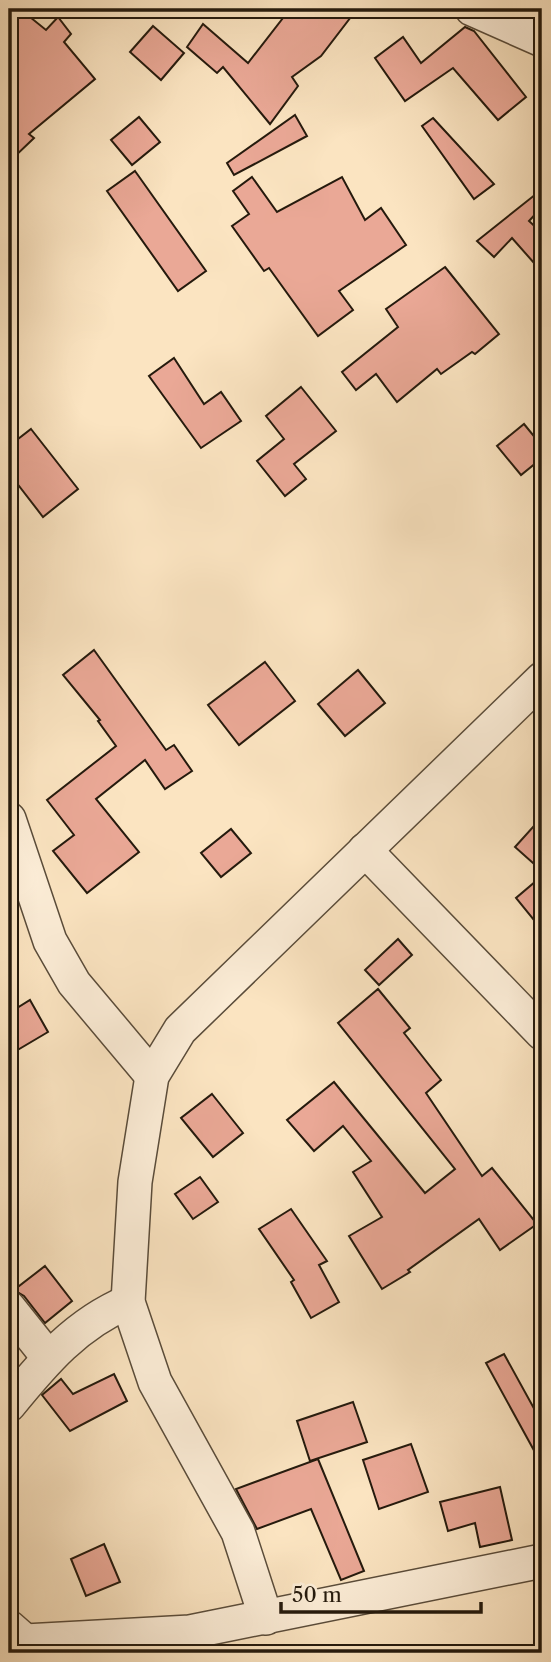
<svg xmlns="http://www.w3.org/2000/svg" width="551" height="1662" viewBox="0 0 551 1662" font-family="'Libre Caslon Text',serif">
  <rect width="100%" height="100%" fill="#fbe4c1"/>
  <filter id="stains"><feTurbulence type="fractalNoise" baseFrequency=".00286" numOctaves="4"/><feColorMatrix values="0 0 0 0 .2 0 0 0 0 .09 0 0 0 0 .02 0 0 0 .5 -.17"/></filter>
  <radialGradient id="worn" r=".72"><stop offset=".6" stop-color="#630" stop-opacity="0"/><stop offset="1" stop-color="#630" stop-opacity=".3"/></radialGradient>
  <g fill="#eaa896" stroke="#251a0d" stroke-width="2">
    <polygon points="9,9 20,9 46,30 58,17 71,34 64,42 95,79 29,134 34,138 9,162"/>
    <polygon points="290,9 357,9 321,56 292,77 298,86 270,124 223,67 217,73 187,47 203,24 248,63"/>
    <polygon points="153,26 184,53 161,80 130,52"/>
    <polygon points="465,27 474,31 526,97 498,120 453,68 405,101 375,58 403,37 421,63"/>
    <polygon points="295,115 307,136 234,175 227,163"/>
    <polygon points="139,117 160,142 132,165 111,140"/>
    <polygon points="433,118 494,184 474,199 422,126"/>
    <polygon points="135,171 206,271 178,291 107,191"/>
    <polygon points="252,177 277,212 342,177 365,220 381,208 406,245 339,291 353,310 318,336 269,268 264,271 232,226 249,214 233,191"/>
    <polygon points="536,194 542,200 542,207 529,221 542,233 542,272 512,238 494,257 477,241"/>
    <polygon points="445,267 499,334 475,354 472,352 441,374 437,369 397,402 376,374 356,390 342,372 398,327 386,309"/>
    <polygon points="174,358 204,404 221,392 241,421 201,448 149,376"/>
    <polygon points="301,387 336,431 294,464 306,479 285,496 257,461 284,439 266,416"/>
    <polygon points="524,424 542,446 542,458 521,475 497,446"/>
    <polygon points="31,429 78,489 43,517 9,473 9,446"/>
    <polygon points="94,650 166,750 174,745 192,771 165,789 145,760 96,799 139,852 87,893 53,851 74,835 47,800 116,746 98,721 100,720 63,675"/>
    <polygon points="265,662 295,701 239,745 208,705"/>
    <polygon points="358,670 385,703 345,736 318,704"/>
    <polygon points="542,817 542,871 515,847"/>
    <polygon points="231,829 251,853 221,877 201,853"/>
    <polygon points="542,876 542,930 516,898"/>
    <polygon points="398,939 412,955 379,985 365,970"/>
    <polygon points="378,989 410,1028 404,1033 441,1080 426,1093 482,1176 492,1168 537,1224 500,1250 479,1219 408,1270 410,1272 382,1289 349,1236 382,1217 353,1172 371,1161 343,1126 314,1151 287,1120 334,1082 425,1193 455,1169 338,1023"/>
    <polygon points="30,1000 48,1032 9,1055 9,1013"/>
    <polygon points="212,1094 243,1133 213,1157 181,1118"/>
    <polygon points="200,1177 218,1202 193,1219 175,1194"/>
    <polygon points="291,1209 327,1261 319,1265 339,1302 311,1318 291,1282 294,1280 259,1229"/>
    <polygon points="45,1266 72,1301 45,1323 24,1296 14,1290"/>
    <polygon points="504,1354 542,1423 542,1465 486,1363"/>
    <polygon points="114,1374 127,1401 70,1431 42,1395 61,1379 73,1394"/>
    <polygon points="353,1402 367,1442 310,1461 297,1421"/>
    <polygon points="411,1444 428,1492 379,1509 363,1460"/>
    <polygon points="318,1459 364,1571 341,1580 311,1509 257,1529 236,1489"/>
    <polygon points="500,1487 512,1540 480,1547 475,1523 448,1531 440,1502"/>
    <polygon points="104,1544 120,1582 86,1596 71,1559"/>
  </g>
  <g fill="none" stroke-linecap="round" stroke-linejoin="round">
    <g stroke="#5a4c3a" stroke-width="36">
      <g id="minor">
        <polyline points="472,9 542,40"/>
        <polyline points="9,819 50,941 74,983 152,1076"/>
        <polyline points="365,850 542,1033"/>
        <polyline points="9,1308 48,1357"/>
        <path d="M9,1405C44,1362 76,1324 128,1302"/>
        <polyline points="266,1618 238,1532 155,1382 128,1302 135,1182 152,1076 180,1030 542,679"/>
        <polyline points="9,1627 25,1641 190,1632 542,1561"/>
      </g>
    </g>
    <use href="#minor" stroke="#fcedd7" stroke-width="33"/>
  </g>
  <rect width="551" height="1662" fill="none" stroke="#fbe4c1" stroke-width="35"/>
  <rect x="10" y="10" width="530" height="1641" fill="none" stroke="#251a0d" stroke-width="3.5"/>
  <rect x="18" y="18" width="516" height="1627" fill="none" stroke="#251a0d" stroke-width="2"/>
  <path d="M281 1602v10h200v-10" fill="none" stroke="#251a0d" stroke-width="3.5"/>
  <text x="292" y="1602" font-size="21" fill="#251a0d" stroke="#fcedd7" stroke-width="5" paint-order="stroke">50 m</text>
  <rect width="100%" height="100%" filter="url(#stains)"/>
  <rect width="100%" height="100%" fill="url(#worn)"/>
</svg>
